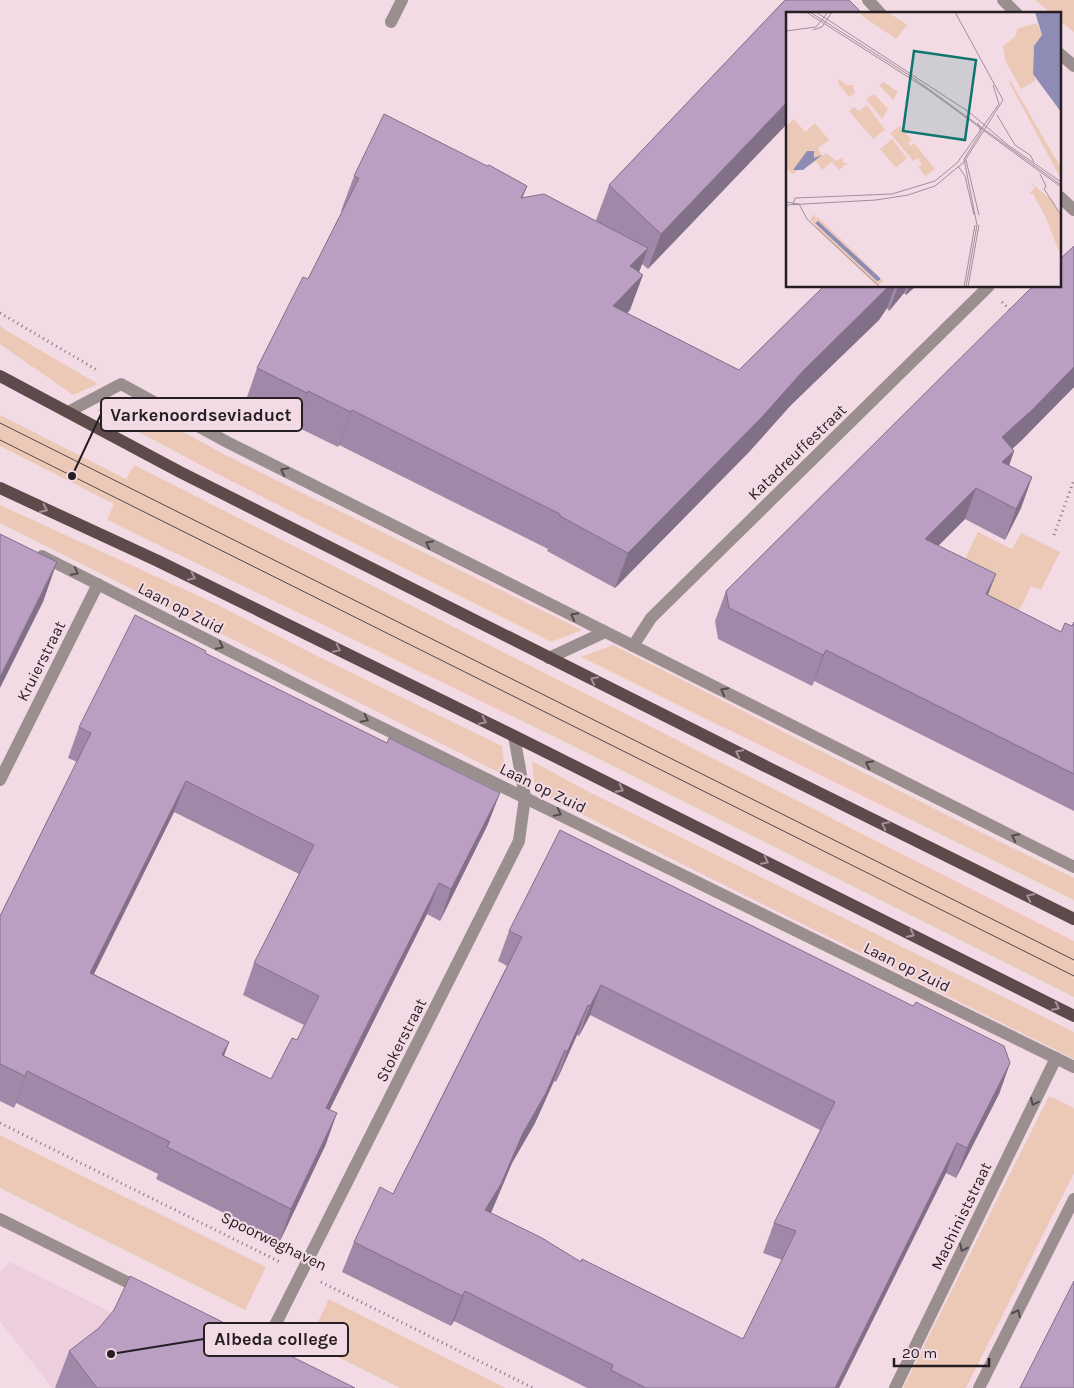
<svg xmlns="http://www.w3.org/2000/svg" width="1074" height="1388" viewBox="0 0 1074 1388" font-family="Karla,sans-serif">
  <rect width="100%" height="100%" fill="#f3dbe6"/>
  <polygon fill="#edcedd" points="10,1262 263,1388 52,1388 0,1321 0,1271"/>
  <g fill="#ecc8b6">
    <polygon points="1035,0 1074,0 1074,32 1060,21 1060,14 1052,14"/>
    <polygon points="0,326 9,332 98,384 73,395 0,344"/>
    <polygon points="122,398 223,454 582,630 551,642 229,480 97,410"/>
    <polygon points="0,415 126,479 134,465 1074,941 1074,997 561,740 107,520 114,504 0,446"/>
    <polygon points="0,505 214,603 315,655 502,746 506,776 0,523"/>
    <polygon points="978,532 1012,549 1021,533 1060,552 1041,590 1031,586 1019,611 955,580"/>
    <path d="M613,645C767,722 919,803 1074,878V900L581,657Z"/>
    <polygon points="532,761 585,790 1074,1032 1074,1059 535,791"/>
    <polygon points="1049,1096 1074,1108 1074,1173 966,1388 903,1388"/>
    <polygon points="0,1135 266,1267 245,1310 0,1188"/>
    <polygon points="329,1299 506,1388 400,1388 308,1342"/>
  </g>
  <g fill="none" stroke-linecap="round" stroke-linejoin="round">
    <g stroke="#83747b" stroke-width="3" stroke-dasharray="1 4" stroke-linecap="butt">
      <polyline points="1002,302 1012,312"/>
      <polyline points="0,313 97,370"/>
      <polyline points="1054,535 1074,480"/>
      <polyline points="0,1123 282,1263"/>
      <polyline points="321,1282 533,1388"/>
    </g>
    <g stroke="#9a8e8e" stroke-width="12">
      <polyline points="868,0 881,14"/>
      <polyline points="1003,0 1017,14"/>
      <polyline points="391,22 402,0"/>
      <polyline points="1060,54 1074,66"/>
      <polyline points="1060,197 1074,210"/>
      <polyline points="68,412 121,384 227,442 1074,867"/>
      <polyline points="42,556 356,715 1074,1067"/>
      <polyline points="633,646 651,618 989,286"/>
      <polyline points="549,658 605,632"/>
      <polyline points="0,780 98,584"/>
      <polyline points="0,1219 141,1289"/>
      <polyline points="263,1349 519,841 525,797 514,736"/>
      <polyline points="895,1388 1056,1058"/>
      <polyline points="979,1388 1074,1199"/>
    </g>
    <g stroke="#5d4a4b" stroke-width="12">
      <polyline points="0,376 180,472 769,768 1074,919"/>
      <polyline points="0,488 158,561 514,736 1074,1016"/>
    </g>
    <g stroke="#53484d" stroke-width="1">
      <polyline points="0,423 1074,960"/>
      <polyline points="0,440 1074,976"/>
    </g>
  </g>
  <g fill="#a089a8" fill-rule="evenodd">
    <polygon points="785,0 648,269 642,264 639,272 630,310 627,313 739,370 824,286 916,286 906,295 904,293 889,311 887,308 879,320 790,406 749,452 615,588 547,551 548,549 339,445 338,447 295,426 294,428 245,403 257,368 308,279 342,212 341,211 354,176 527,186 523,197 598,222 596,220 609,185"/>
    <polygon points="1074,246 1074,387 1012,448 1014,451 1009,466 1032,477 1021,508 1005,540 965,519 938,546 988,595 1061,632 1072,626 1074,622 1074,811 814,681 812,686 718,639 715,621 726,591"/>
    <path d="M205,653L488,824L440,921L427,914L358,1052L330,1109L326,1144L280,1241L156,1179L158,1174L16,1103L14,1108L0,1101V916L77,762L68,758L79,727ZM174,812L299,874L254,963L243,995L304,1025L297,1040L271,1079L224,1056L229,1042L94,974Z"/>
    <path d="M509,931L1010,1063L999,1094L956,1178L946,1173L839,1388H587L454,1321L451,1326L342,1272L354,1242L393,1194L507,966L498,961ZM590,1015L820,1130L774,1223L763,1253L782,1260L743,1339L581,1262L491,1213L512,1163L535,1123L554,1081L556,1082L577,1035L579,1036Z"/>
    <polygon points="69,1351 355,1388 55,1388"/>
  </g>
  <g fill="#826f88">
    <polygon points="788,101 788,123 648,269 661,234"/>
    <polygon points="648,248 635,283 630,266"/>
    <polygon points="643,275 630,310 600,341 613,306"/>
    <polygon points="889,286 895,286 887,308 879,320 790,406 749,452 615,588 628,553 803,371"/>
    <polygon points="898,286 906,286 904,293 889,311"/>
    <polygon points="909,286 916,286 906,295"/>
    <polygon points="1074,367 1074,387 1021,441 991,468 1002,437"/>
    <polygon points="308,391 295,426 294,428 307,393"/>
    <polygon points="352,410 339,445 338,447 351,412"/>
    <polygon points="1014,451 1003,482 1002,462"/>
    <polygon points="1032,477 1021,508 1005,540 1016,509"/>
    <polygon points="976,488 965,519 914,570 925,539"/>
    <polygon points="57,562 43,602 0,688 0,677"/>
    <polygon points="996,574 984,605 986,594"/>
    <polygon points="826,650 814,681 812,686 823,655"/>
    <polygon points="186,781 174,812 79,1004 90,973"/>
    <polygon points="500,793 488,824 440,921 451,889"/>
    <polygon points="439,883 427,914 315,1139 326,1108"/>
    <polygon points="601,985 590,1015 579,1036 590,1006"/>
    <polygon points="588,1005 577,1035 556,1082 567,1052"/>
    <polygon points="229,1042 217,1073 222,1055"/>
    <polygon points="565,1050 554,1081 535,1123 512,1163 490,1215 485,1210 523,1133"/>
    <polygon points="1010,1063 999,1094 956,1178 967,1148"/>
    <polygon points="27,1071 16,1103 14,1108 25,1076"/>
    <polygon points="337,1113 326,1144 280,1241 291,1209"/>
    <polygon points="957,1143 946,1173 839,1388 835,1388"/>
    <polygon points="465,1291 454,1321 451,1326 462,1296"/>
  </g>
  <g fill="#ba9fc3" stroke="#826f88" fill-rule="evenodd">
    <polygon points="785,0 849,0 863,14 788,14 788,101 661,234 609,185"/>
    <polygon points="384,114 487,166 489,165 527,186 521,198 544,194 648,248 630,266 643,275 613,306 739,370 824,286 889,286 803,371 762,417 628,553 560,516 560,514 352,410 351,412 308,391 307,393 257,368 303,277 308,279 359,178 354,176"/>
    <polygon points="1074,246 1074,367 1032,410 1002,437 1014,451 1002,462 1032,477 1016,509 976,488 925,539 996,574 986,594 1061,632 1065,623 1072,626 1074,622 1074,774 826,650 823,655 729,608 726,591 1033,286 1060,286 1060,259"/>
    <polygon points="0,534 57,562 0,677"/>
    <path d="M135,615L206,651L205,653L387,743L389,738L500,793L451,889L439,883L369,1021L326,1108L337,1113L291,1209L167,1147L170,1142L27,1071L25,1076L0,1064V916L91,733L79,727ZM186,781L314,845L254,963L319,996L297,1040L292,1038L271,1079L222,1055L229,1042L90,973Z"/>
    <path d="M560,830L913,1006L916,1002L1004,1046L1010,1063L967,1148L957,1143L835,1388H646L611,1370L613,1365L465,1291L462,1296L354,1242L380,1187L393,1194L419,1143L522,937L509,931ZM601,985L835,1102L774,1223L796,1231L743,1339L582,1259L581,1262L542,1238L485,1210L501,1184L523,1133L546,1093L565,1050L567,1052L588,1005L590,1006Z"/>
    <polygon points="130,1276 355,1388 97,1388 69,1351 99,1328 114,1310"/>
    <polygon points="1074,1281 1074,1388 1020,1388"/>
  </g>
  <defs><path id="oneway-chevron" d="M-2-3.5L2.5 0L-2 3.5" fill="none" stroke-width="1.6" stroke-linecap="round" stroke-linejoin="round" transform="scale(1.25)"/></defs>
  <g stroke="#544b4d">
    <use href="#oneway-chevron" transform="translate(284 471) rotate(-153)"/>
    <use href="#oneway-chevron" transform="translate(429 544) rotate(-153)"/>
    <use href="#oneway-chevron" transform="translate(75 572) rotate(27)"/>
    <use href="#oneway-chevron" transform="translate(574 616) rotate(-153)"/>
    <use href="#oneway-chevron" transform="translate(220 646) rotate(27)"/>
    <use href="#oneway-chevron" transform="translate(724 691) rotate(-153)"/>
    <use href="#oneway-chevron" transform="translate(365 719) rotate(26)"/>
    <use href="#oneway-chevron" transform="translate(869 764) rotate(-153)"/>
    <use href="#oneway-chevron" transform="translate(558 813) rotate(26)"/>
    <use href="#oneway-chevron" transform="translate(1015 837) rotate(-153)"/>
    <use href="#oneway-chevron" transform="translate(1034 1102) rotate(116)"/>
    <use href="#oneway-chevron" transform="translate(963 1248) rotate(116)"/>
    <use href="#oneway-chevron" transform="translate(1017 1313) rotate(-63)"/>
  </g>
  <g stroke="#a89298">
    <use href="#oneway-chevron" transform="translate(44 509) rotate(25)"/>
    <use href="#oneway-chevron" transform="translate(192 577) rotate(26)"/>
    <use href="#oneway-chevron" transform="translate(337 649) rotate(26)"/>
    <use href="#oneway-chevron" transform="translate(594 680) rotate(-153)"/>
    <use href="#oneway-chevron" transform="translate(483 721) rotate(26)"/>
    <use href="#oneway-chevron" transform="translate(739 753) rotate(-153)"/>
    <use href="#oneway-chevron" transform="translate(620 789) rotate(27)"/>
    <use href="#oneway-chevron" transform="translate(885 825) rotate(-154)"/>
    <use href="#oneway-chevron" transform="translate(765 861) rotate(27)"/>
    <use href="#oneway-chevron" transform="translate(1030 897) rotate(-154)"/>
    <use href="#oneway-chevron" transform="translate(911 934) rotate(27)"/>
    <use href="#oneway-chevron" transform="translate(1056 1007) rotate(27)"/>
  </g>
  <g text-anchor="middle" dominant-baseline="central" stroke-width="4" stroke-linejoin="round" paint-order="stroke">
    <g font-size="16" fill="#261e22" stroke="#f3dbe6">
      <text transform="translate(797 452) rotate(-44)">Katadreuffestraat</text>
      <text transform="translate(181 608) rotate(27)">Laan op Zuid</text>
      <text transform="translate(41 661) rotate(-63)">Kruierstraat</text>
      <text transform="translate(543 788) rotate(26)">Laan op Zuid</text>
      <text transform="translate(907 967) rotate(26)">Laan op Zuid</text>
      <text transform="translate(401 1040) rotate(-63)">Stokerstraat</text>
      <text transform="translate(961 1216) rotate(-64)">Machiniststraat</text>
      <text transform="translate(274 1241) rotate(26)">Spoorweghaven</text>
    </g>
  </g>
  <g transform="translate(786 12)">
    <rect width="275" height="275" fill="#f3dbe6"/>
    <path d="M76,0H102L112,7L111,9L113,7L121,13L110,27L75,3ZM251,11L256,23L248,35L247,62L250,68L235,77L219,48L217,34L229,25L231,17ZM53,67L60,73H67L69,81L63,85L52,71ZM224,68L275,156V167L223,70ZM98,70L112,80L107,88L93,73ZM88,82L102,97L96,107L80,87ZM81,93L99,118L87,127L63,99L68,95L73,99ZM8,107L19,120L29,111L43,128L32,136L36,144L41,141L50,149L57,145V151H62L53,158L46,150L36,158L30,149L6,162L0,156V114ZM114,114L126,128L122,131L124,134L128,131L149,157L139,164L132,155L136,152L132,146L127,149L104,121ZM106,127L121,146L110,156L94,137ZM244,170L267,189L275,205V244L259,204L247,182H243L249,176ZM29,202L30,210L31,204L98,269L91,274L23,210L32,216L24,207ZM32,209L94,266V267L91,269L30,212Z" fill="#ecc8b6" fill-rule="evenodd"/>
    <path d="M249,0H275V100L247,62L248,34L256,23ZM21,139H28V146L36,143L17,158H7ZM32,209L94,266V268L91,269L46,227L29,211Z" fill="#8e8cb4"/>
    <path fill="none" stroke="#a18f98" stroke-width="1" d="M20,0L141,77L275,175M24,0L126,65L275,173M30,0L183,100L222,133L275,170M27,18L36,15L46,0M0,19L30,15L42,0M211,103L229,133L244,143L248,150M180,148L193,203M172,154L179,164L188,203M254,162L260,174L258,177L275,203M0,190L13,192L21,207L94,275M7,192L9,186L106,182L149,169L171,151L213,92L207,73M0,193L90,188L122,183L149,174L178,150L217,88L169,0M178,275L189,213M180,275L191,213L178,147L195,120L192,111M182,275L193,213"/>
    <path fill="#0f766e" fill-opacity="0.15" stroke="#0f766e" stroke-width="2.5" d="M128,39L190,48L179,128L117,119Z"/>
    <rect width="275" height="275" fill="none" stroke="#261e22" stroke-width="2.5"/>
  </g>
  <path fill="none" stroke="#261e22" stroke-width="2" d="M72 476L101 414M111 1354L204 1339"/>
  <g fill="#261e22" stroke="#f3dbe6" stroke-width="2">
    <circle cx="72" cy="476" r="5"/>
    <circle cx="111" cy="1354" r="5"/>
  </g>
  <g fill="#f3dbe6" stroke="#261e22" stroke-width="2">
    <rect x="101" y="398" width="201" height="33" rx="5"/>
    <rect x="204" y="1323" width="144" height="33" rx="5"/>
  </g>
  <g font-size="18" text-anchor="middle" font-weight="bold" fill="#261e22">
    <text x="201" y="421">Varkenoordseviaduct</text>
    <text x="276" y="1345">Albeda college</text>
  </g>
  <path d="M894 1358v8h95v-8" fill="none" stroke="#261e22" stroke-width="2.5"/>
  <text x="902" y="1358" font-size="15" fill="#261e22" stroke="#f3dbe6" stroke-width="4" paint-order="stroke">20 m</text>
</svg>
